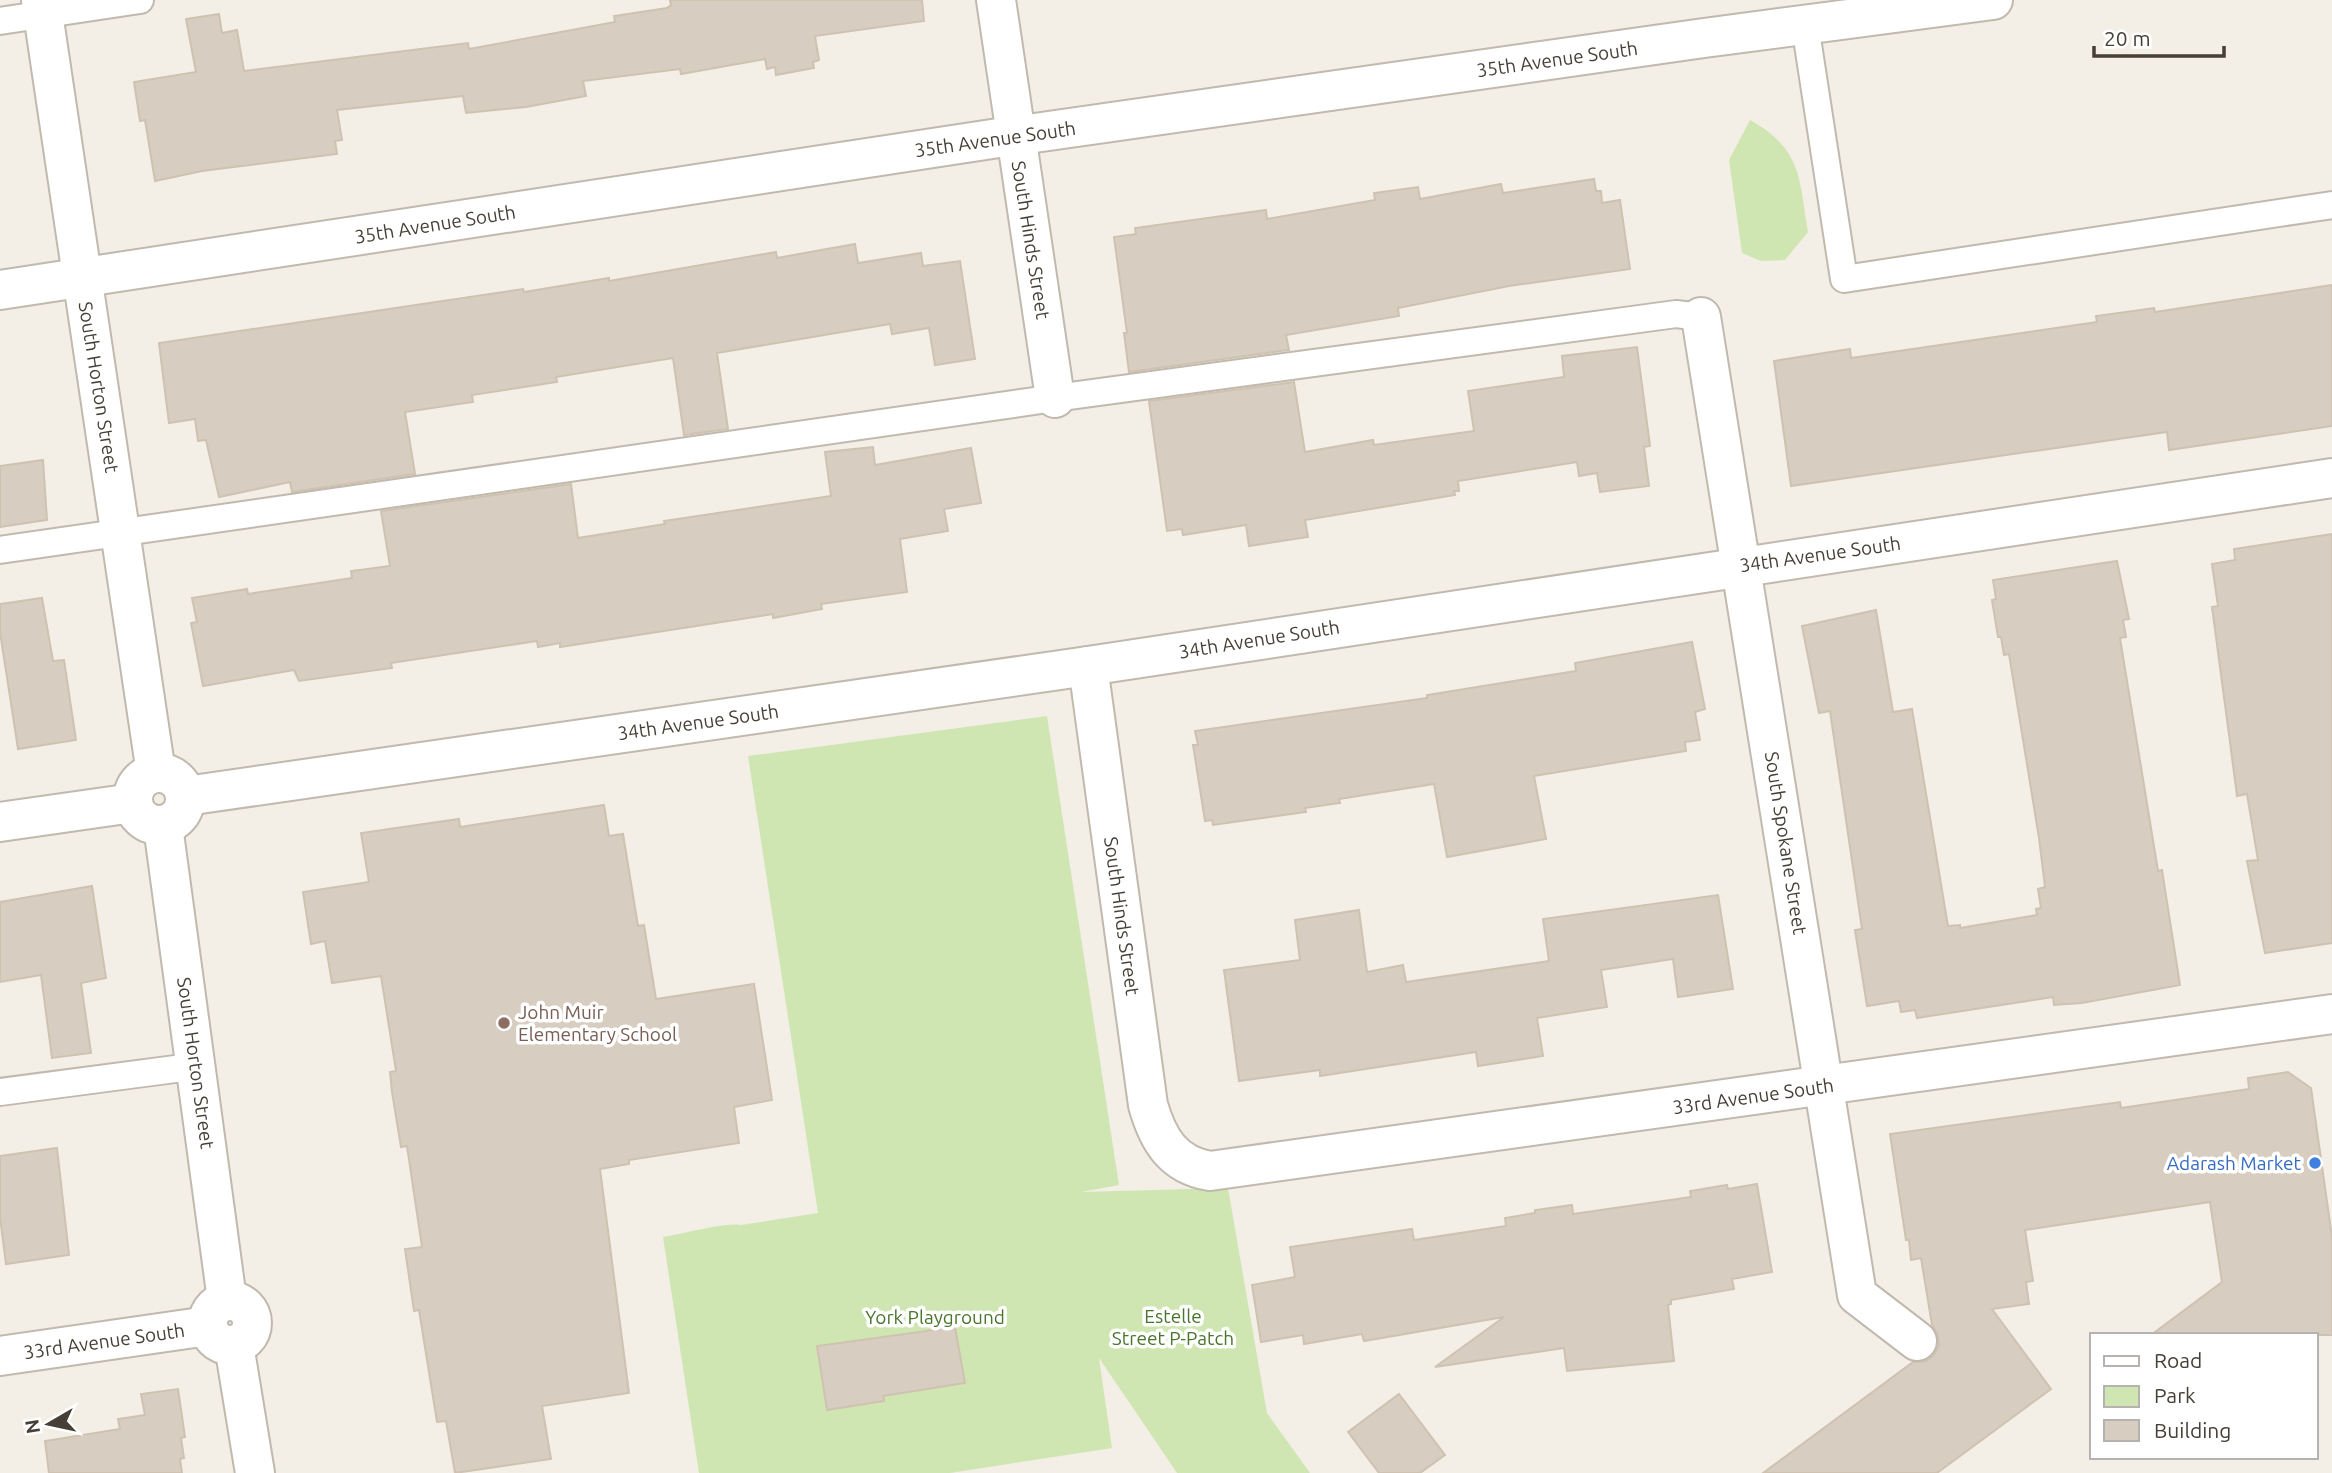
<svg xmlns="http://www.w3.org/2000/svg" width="2332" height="1473" viewBox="0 0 2332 1473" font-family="Ubuntu,sans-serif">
  <rect width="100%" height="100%" fill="#f3efe7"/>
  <g fill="#d0e6b2">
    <path d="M1750,120C1802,149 1799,178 1808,232L1785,260L1761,261L1742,253L1729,160Z"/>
    <path d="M1047,716L1119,1185L1081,1192L1228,1188L1267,1413L1310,1473H1177L1099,1358L1112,1448L950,1473H699L663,1237C683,1234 725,1222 741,1225L818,1213L748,756Z"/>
  </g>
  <g fill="#d7cdc0" stroke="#cfc2b1" stroke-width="2">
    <polygon points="670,0 922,0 924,21 815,36 819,60 813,62 814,68 776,75 775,67 767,69 765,59 681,74 680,69 583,81 586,96 526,107 466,113 463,96 337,110 342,140 335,141 337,154 202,171 155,181 145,120 140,121 134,82 196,72 186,19 219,14 222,33 237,30 244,71 468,43 469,49 615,22 614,16 667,8 671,5"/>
    <polygon points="1594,179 1596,191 1601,191 1602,203 1620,200 1630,269 1509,286 1398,308 1399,316 1286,335 1289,350 1129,372 1124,333 1127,333 1114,237 1136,234 1135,228 1266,210 1267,219 1375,200 1374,193 1418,187 1420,199 1501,184 1503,193"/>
    <polygon points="855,244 858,263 921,253 923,266 960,261 975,359 935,365 929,328 892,334 890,324 717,353 728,429 684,435 673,358 556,377 557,382 472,395 473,402 405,412 415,474 292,492 290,482 219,497 206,440 198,441 195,419 169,423 159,343 523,289 524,292 609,278 609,281 776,252 777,258"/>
    <polygon points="2332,285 2332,426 2169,450 2167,432 1791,486 1774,361 1850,349 1851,358 2097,322 2096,316 2154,308 2155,312"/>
    <polygon points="1637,347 1650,446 1644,447 1649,486 1600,492 1597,473 1579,476 1577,462 1458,481 1459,491 1454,491 1455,495 1305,520 1308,537 1249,546 1246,525 1183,535 1182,529 1167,531 1149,401 1294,382 1305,452 1373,440 1374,445 1474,431 1468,391 1564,377 1562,356"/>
    <polygon points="873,447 875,465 971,448 981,503 944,509 948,531 900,539 907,592 821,604 822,609 773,618 773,614 560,647 560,643 538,647 537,641 391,663 392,668 299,681 294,670 203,686 191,623 197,622 192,598 247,589 248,594 352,578 351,571 390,566 381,511 571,484 578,538 665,524 664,521 831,496 825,452"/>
    <polygon points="43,460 47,520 0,527 0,466"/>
    <polygon points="2332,534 2332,943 2265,953 2247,861 2258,860 2247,794 2237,796 2230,742 2212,607 2218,606 2212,564 2235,560 2234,549"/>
    <polygon points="2117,561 2129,619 2123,620 2126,637 2120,638 2158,871 2162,870 2180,985 2082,1003 2054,1005 2053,997 1917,1018 1915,1010 1901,1012 1899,1001 1867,1006 1855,930 1862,929 1830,711 1819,713 1802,626 1876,610 1893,712 1912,709 1948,926 1960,925 1960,928 2037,915 2036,909 2041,908 2038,889 2045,887 2039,838 2009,654 2004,655 2001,637 1998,637 1992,600 1996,599 1993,580"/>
    <polygon points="42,598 53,661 64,660 76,740 18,749 0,632 0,604"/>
    <polygon points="1692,642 1705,709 1695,712 1700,740 1685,742 1686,751 1534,776 1546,839 1447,857 1434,784 1339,799 1340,803 1305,808 1306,812 1213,825 1212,820 1205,821 1193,745 1198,745 1195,731 1427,698 1427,695 1576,671 1575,663"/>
    <polygon points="604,805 609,836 623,834 638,926 644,925 656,999 754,984 772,1100 734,1107 739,1143 629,1160 629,1164 600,1169 629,1393 542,1406 551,1459 455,1473 446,1421 437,1422 419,1310 414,1311 405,1249 422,1247 407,1146 401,1147 392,1092 390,1072 396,1071 381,976 332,983 325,941 311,944 303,892 369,882 361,833 459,819 460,827"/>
    <polygon points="92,886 106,978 81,983 91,1053 52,1058 41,975 0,982 0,902"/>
    <polygon points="1718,895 1733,989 1678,997 1673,959 1601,970 1607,1007 1537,1018 1543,1056 1478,1066 1476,1052 1320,1076 1320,1070 1239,1081 1224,970 1300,960 1295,920 1359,910 1367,972 1403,965 1406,982 1549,961 1543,919"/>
    <polygon points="2288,1072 2311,1088 2332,1237 2332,1335 2151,1335 2222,1282 2210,1202 2025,1230 2033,1281 2026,1282 2029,1304 1992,1309 2051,1389 1937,1473 1763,1473 1913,1362 1926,1361 1934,1355 1939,1345 1937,1333 1932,1325 1921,1258 1911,1260 1909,1240 1906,1240 1890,1134 2120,1102 2121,1108 2249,1089 2248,1078"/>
    <polygon points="57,1148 69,1255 6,1264 0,1217 0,1156"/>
    <polygon points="1757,1184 1772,1272 1732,1279 1734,1289 1671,1300 1671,1304 1668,1305 1674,1361 1567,1371 1564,1348 1435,1367 1504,1317 1364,1341 1362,1334 1304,1344 1303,1335 1261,1342 1252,1285 1295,1277 1290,1247 1412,1229 1414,1240 1506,1226 1505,1218 1535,1213 1535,1210 1572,1205 1573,1214 1691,1197 1690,1191 1727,1185 1728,1189"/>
    <polygon points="955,1327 965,1383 883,1396 884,1401 827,1410 817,1346"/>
    <polygon points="178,1389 185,1437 181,1438 184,1458 180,1459 182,1473 49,1473 45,1441 120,1429 118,1419 145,1415 141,1394"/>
    <polygon points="1399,1394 1445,1455 1420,1473 1379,1473 1348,1432"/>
  </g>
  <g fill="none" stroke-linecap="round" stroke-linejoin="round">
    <g stroke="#c1b9ad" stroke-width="30">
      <g id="lane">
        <polyline points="0,21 140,0"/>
        <polyline points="1805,25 1844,279 2332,205"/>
        <polyline points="0,550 1055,398 1676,314 1701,317"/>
        <polyline points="0,1092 198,1066"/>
      </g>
    </g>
    <g stroke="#c1b9ad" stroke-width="42">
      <g id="street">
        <polyline points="41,0 156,773"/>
        <polyline points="996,0 1055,398"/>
        <polyline points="0,290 992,139 1704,38 1993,0"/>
        <polyline points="1701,317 1857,1295 1917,1341"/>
        <path d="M1088,666L1148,1105C1158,1140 1173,1165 1210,1171L2332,1014"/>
        <circle cx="159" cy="799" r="26"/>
        <polyline points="186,796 1088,666 2332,478"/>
        <polyline points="0,822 133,803"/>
        <polyline points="163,826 227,1300"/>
        <circle cx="230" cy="1323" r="22"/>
        <polyline points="234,1345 255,1473"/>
        <polyline points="0,1356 208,1326"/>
      </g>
    </g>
    <use href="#lane" stroke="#fff" stroke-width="26"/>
    <use href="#street" stroke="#fff" stroke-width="38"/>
  </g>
  <circle fill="#8d6e63" stroke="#fff" stroke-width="2.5" cx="504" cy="1023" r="7"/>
  <circle fill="#3f7fe0" stroke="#fff" stroke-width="2.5" cx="2315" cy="1163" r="7"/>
  <g text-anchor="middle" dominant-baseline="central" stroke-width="7" stroke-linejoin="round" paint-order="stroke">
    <g font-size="19" fill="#463f36" stroke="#fff">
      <text transform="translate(1557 59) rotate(-8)">35th Avenue South</text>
      <text transform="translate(995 139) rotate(-8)">35th Avenue South</text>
      <text transform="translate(435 224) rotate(-9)">35th Avenue South</text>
      <text transform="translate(1031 240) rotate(81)">South Hinds Street</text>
      <text transform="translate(99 387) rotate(81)">South Horton Street</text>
      <text transform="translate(1820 554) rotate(-8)">34th Avenue South</text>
      <text transform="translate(1259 639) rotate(-9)">34th Avenue South</text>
      <text transform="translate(698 722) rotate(-8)">34th Avenue South</text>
      <text transform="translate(1786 843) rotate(81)">South Spokane Street</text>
      <text transform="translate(1122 916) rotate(82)">South Hinds Street</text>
      <text transform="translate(196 1063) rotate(82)">South Horton Street</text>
      <text transform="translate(1753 1096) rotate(-8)">33rd Avenue South</text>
      <text transform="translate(104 1341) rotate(-8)">33rd Avenue South</text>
    </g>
    <g font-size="19" fill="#785e54" stroke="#fff" text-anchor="start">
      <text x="518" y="1012">John Muir<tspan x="518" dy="22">Elementary School</tspan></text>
    </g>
    <g font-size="19" fill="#366cbe" stroke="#fff" text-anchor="end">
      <text x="2301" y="1163">Adarash Market</text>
    </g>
    <g font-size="19" fill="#4a752c" stroke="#fff">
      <text x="1173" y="1316">Estelle<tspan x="1173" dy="22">Street P-Patch</tspan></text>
      <text x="935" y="1317">York Playground</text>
    </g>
  </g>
  <rect x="2090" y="1333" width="228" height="126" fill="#ffffff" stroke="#b5b2af" stroke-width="2"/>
  <rect x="2104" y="1356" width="35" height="10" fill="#ffffff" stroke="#b5b2af" stroke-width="2"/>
  <text x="2154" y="1368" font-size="21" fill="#463f36">Road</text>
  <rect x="2104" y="1386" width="35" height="21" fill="#d0e6b2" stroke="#b5b2af" stroke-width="2"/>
  <text x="2154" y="1403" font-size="21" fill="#463f36">Park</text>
  <rect x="2104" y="1420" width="35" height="21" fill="#d7cdc0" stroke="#b5b2af" stroke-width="2"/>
  <text x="2154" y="1438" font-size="21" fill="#463f36">Building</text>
  <g transform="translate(49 1424) rotate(261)" stroke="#ffffff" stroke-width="5" paint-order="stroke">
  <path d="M0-5L12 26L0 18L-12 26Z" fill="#463f36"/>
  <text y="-10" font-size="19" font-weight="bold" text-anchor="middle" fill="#463f36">N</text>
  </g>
  <path d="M2094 46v10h130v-10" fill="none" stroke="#463f36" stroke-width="3.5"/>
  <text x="2104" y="46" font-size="21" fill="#463f36" stroke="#ffffff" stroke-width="5" paint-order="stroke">20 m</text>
</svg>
